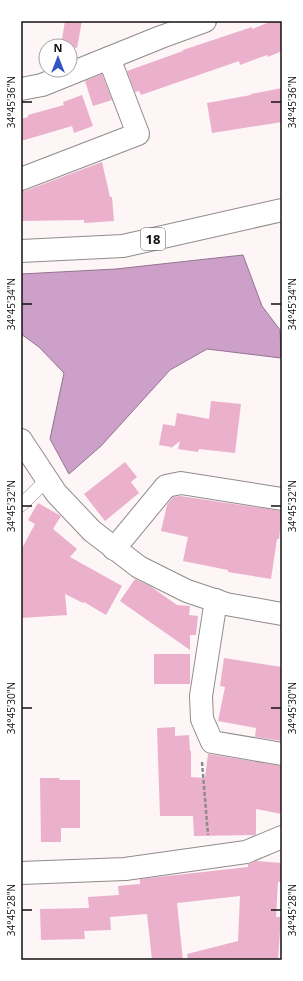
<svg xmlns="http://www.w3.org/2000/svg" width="303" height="981" viewBox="0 0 303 981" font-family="'Open Sans',sans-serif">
  <rect width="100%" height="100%" fill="#fdf5f6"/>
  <polygon fill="#cca0c8" stroke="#947591" points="243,255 262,306 280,330 281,358 207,349 170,370 101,446 69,474 50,439 64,373 39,347 21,334 21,274 116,269"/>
  <g fill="#ebb1cc">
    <polygon points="65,21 82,21 77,48 61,45"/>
    <polygon points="272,21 282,21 282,51 268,57 267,55 240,65 239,61 141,95 139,91 135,92 127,71 183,51 183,50 252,27 252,29"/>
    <polygon points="102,74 112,100 93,106 85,81"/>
    <polygon points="282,88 282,122 212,133 207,103 251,95 251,94"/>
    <polygon points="82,95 93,126 74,133 72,126 21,141 21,119 28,117 28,115 64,105 63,102"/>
    <polygon points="102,162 110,197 112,197 114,221 84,223 84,220 21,221 21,191 25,191"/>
    <polygon points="211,401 241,404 235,453 199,449 198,452 178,449 180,441 170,449 171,447 159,445 163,424 175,426 177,413 209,419"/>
    <polygon points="125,462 137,477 131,482 139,493 105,521 84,494"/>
    <polygon points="180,496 282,511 279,539 277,539 271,579 228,572 228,570 183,561 188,537 161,531 167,505 173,497"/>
    <polygon points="38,503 61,516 53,529 77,549 70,557 122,586 106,615 84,602 83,603 65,594 67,615 21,618 21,550 35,524 28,520"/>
    <polygon points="135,579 150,586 177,605 190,606 189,615 198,616 196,635 190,635 190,650 120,601"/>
    <rect x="154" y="654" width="36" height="30"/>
    <polygon points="224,658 282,667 282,741 255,737 256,728 218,721 225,687 220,686"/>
    <polygon points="175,727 175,736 189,735 190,751 191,751 191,777 205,778 208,754 282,766 282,814 256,809 256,834 255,835 194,836 193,816 160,816 157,728"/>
    <polygon points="40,778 59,778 60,780 80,780 80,828 61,828 61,842 41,842"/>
    <polygon points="256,861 282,863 281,882 278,882 276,917 281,917 278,960 188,960 187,954 238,941 240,896 177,903 183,960 152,960 147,914 110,917 111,930 84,931 85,939 41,940 40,909 89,908 88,897 119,895 118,886 140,884 140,879 248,867 248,864"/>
  </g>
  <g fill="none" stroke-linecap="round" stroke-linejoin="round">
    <g stroke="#918b8b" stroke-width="14">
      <polyline id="service" points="21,505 47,480"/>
    </g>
    <g stroke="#918b8b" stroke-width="24">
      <g id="minor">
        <polyline points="21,89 42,85 161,37 205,21"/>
        <polyline points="21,179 138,134 109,58"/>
        <polyline points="114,549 166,486 181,483 282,499"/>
        <polyline points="216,600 201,696 202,719 212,742 282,754"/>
        <polyline points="21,873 125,869 246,852 282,837"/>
      </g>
    </g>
    <g stroke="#918b8b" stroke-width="24">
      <polyline id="tertiary" points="21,440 56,493 92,531 139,567 187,591 226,604 282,614"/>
    </g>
    <g stroke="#918b8b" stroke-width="24">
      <polyline id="primary" points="21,251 123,246 282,210"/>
    </g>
    <polyline stroke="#8f8a8a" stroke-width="2.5" stroke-dasharray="4 2" stroke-linecap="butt" points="202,762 208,835"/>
    <use href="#service" stroke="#fff" stroke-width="13"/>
    <use href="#minor" stroke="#fff" stroke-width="22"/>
    <use href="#tertiary" stroke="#fff" stroke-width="22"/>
    <use href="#primary" stroke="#fff" stroke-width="22"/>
  </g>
  <path fill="none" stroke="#131111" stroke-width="1.5" d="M22,102H32M271,102H281M22,304H32M271,304H281M22,506H32M271,506H281M22,708H32M271,708H281M22,910H32M271,910H281"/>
  <g text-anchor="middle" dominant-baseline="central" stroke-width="4" stroke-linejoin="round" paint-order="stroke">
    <rect fill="#fff" stroke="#5a5858" stroke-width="1" x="141" y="228" width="24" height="22" rx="3"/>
    <g font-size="13" font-weight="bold" fill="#131111">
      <text x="153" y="239">18</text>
    </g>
  </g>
  <rect width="303" height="981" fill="none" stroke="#ffffff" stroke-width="44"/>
  <g transform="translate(58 58)"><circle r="19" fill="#ffffff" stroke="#a1a0a0"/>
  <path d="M0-3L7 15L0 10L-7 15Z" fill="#3454c5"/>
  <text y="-6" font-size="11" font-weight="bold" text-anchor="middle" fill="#131111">N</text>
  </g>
  <rect x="22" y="22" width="259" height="937" fill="none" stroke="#131111" stroke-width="1.5"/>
  <g font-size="10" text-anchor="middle" fill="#131111">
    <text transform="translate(11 102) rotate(-90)" y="4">34°45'36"N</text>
    <text transform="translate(292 102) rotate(-90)" y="4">34°45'36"N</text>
    <text transform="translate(11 304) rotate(-90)" y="4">34°45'34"N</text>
    <text transform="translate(292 304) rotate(-90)" y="4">34°45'34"N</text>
    <text transform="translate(11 506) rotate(-90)" y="4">34°45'32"N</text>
    <text transform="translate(292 506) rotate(-90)" y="4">34°45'32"N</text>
    <text transform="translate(11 708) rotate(-90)" y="4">34°45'30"N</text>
    <text transform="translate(292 708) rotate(-90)" y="4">34°45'30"N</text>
    <text transform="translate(11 910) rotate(-90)" y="4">34°45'28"N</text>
    <text transform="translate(292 910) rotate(-90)" y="4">34°45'28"N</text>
  </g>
</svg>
